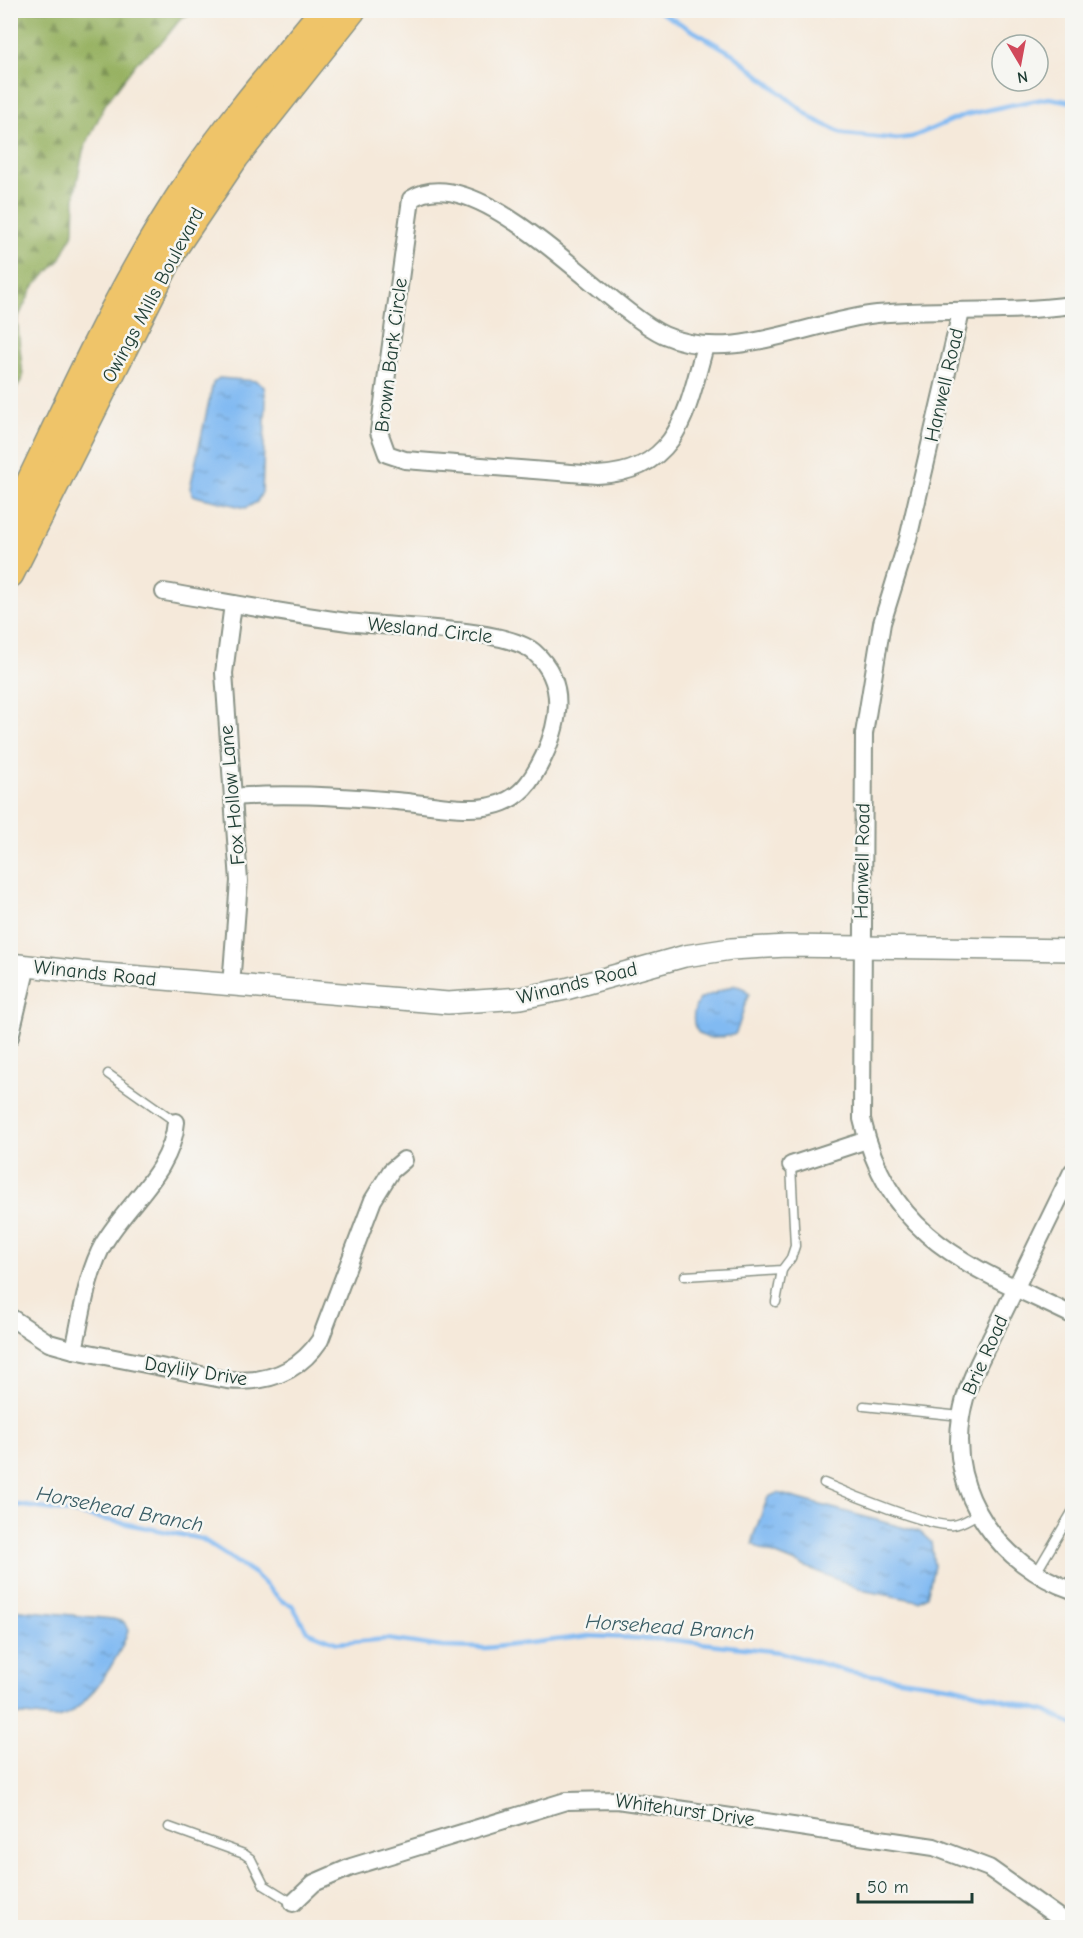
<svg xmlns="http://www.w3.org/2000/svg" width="1083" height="1938" viewBox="0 0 1083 1938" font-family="'Comic Neue',sans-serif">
  <defs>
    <pattern id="forest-firs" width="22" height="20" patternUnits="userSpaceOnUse" patternTransform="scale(1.5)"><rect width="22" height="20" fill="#98b263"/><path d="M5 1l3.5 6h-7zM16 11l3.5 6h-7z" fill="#7b9252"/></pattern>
    <pattern id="water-ripples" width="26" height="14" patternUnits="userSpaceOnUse" patternTransform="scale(1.5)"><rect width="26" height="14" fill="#81baf2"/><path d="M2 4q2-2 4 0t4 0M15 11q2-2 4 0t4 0" fill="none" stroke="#6998c5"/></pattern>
  </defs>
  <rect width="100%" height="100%" fill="#f6f6f2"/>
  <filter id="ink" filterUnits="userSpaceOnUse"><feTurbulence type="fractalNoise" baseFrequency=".0167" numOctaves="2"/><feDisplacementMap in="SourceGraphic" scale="12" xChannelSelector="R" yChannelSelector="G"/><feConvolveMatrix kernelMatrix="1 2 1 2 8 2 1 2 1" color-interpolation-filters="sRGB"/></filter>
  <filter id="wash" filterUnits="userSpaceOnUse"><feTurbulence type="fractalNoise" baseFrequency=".008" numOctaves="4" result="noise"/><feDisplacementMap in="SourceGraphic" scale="24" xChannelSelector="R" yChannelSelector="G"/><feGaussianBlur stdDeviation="1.35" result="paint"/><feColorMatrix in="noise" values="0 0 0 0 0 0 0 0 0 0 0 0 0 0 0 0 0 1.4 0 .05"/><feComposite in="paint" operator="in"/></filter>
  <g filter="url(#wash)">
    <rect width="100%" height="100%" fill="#f5e9da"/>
    <polygon fill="url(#forest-firs)" stroke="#5c784c" stroke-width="1.5" points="11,10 205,11 182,17 162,42 137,62 106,103 83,151 75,193 74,231 60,260 33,287 17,320 23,377 11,398"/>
    <g fill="url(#water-ripples)" stroke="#507c93" stroke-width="1.5">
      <polygon points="219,378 256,381 264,387 266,400 262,492 257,502 246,508 199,497 193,495 190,488 213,383"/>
      <path d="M735,985L745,989L749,994C744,1003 739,1030 735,1034C731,1036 726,1036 721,1037C693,1043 688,1019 699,999Z"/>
      <polygon points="777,1493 920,1532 931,1542 934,1566 927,1596 919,1601 866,1591 759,1548 753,1544 753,1537 768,1497"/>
      <path d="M10,1609L113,1619L124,1622L128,1630C122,1654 85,1714 57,1718C46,1719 26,1713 11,1715Z"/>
    </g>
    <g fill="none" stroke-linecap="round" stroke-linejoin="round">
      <g stroke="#81baf2" stroke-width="4.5">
        <polyline points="657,10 733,54 813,119 844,134 896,139 912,137 965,115 1011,105 1049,98 1072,102"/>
        <polyline points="10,1504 63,1511 202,1539 255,1574 282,1601 292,1605 307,1631 337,1643 387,1639 442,1647 486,1648 588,1636 674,1640 780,1652 851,1672 955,1687 1045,1711 1072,1724"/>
      </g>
    </g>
  </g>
  <g filter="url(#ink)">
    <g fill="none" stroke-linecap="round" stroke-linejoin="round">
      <g stroke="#8a9387" stroke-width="11">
        <g id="service">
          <polyline points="108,1074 176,1122"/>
          <polyline points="685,1276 782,1270 791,1258 795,1246 791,1165"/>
          <polyline points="776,1302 782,1270"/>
          <polyline points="864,1406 961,1416"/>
          <path d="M824,1483C847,1493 931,1528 953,1525C962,1524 970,1518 978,1514"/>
          <polyline points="1036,1573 1072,1512"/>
          <polyline points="169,1827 244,1854 251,1859 264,1885 293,1903"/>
        </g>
      </g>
      <g stroke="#8a9387" stroke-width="20">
        <g id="minor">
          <path d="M961,312L908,539L882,623L864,734L862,1119C890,1241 970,1265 1072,1315"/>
          <path d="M705,346C687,410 679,472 597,475L405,460L387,454L379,432L411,199C478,155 605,308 664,335C731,365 809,321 877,314C942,308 1007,314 1072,305"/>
          <path d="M164,592C225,602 286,614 348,622C391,628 505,627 534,652C567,681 560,721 544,756C532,781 520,800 491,806C464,812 424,803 396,801C341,796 288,793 233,797"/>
          <polyline points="231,986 239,881 224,673 233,604"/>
          <polyline points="10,1037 27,966"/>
          <polyline points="791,1165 867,1140"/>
          <path d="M1072,1172C1048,1222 1024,1271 1000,1320C985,1352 966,1382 961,1417C948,1494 1001,1566 1072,1590"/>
          <path d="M10,1317L49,1343L74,1350L227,1380C266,1384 298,1373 320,1340L373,1200L391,1171L404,1160"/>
          <path d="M74,1350C82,1315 86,1275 104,1243C128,1202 172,1172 176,1122"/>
          <polyline points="293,1903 314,1883 351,1867 566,1801 617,1800 934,1847 989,1868 1072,1927"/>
        </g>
      </g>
      <g stroke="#8a9387" stroke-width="24">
        <polyline id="tertiary" points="10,964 81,972 448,1003 521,998 566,989 685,956 731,949 787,946 1072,950"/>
      </g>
      <g stroke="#8a9387" stroke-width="30">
        <g id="primary">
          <path d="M10,524C67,407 119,285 192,178C232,119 279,65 324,10"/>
          <polyline points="10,574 175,246 235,157 352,10"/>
        </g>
      </g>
      <use href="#service" stroke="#fff" stroke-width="8"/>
      <use href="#minor" stroke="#fff" stroke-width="16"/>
      <use href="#tertiary" stroke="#fff" stroke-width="21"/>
      <use href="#primary" stroke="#efc469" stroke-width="27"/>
    </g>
  </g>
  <g text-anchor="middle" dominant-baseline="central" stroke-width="5" stroke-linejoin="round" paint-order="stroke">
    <g font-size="20" fill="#1f3d34" stroke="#f6f6f2">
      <text transform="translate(153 295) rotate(-62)">Owings Mills Boulevard</text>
      <text transform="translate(391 355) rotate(-83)">Brown Bark Circle</text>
      <text transform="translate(944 385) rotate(-77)">Hanwell Road</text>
      <text transform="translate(430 630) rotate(6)">Wesland Circle</text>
      <text transform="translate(232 795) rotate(-95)">Fox Hollow Lane</text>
      <text transform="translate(862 861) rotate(-89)">Hanwell Road</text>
      <text transform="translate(95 973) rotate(6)">Winands Road</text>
      <text transform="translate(577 983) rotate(-14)">Winands Road</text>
      <text transform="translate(985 1355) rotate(-66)">Brie Road</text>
      <text transform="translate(196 1371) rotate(9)">Daylily Drive</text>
      <text transform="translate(685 1810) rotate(8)">Whitehurst Drive</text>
    </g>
    <g font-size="21" font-style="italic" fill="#385c64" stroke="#f6f6f2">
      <text transform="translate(120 1509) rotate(11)">Horsehead Branch</text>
      <text transform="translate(670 1627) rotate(4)">Horsehead Branch</text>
    </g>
  </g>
  <rect width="1083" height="1938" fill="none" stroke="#f6f6f2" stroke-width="36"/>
  <g transform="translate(1020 63) rotate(170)"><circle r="28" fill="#f6f6f2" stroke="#a0aca6" stroke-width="1.5"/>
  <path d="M0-4.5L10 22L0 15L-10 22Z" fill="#d1495b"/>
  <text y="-9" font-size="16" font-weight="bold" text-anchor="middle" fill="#1f3d34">N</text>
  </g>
  <path d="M858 1893v9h114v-9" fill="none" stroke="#1f3d34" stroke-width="3"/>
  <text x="867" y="1893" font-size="18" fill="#1f3d34" stroke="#f6f6f2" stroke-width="4.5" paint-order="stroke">50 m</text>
</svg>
